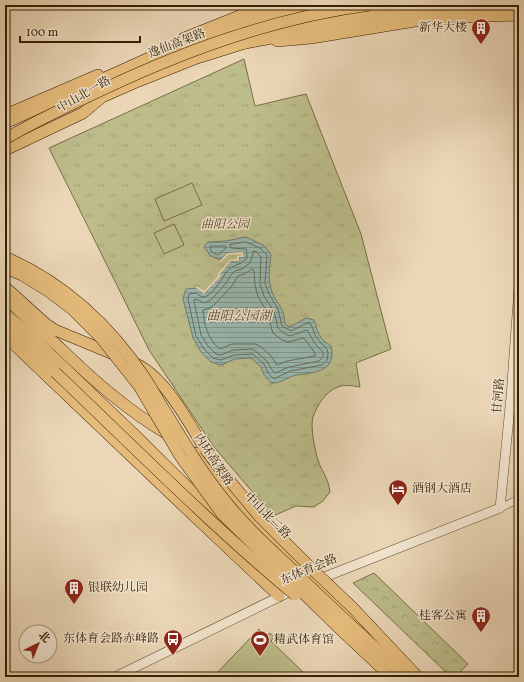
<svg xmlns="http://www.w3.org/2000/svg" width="524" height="682" viewBox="0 0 524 682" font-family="Vollkorn,'Noto Serif SC',serif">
  <defs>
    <pattern id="grass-tufts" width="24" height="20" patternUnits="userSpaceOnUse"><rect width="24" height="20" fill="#bcbd8b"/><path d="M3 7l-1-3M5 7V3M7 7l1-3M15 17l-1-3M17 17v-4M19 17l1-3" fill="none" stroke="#a2a276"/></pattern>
    <pattern id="forest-crowns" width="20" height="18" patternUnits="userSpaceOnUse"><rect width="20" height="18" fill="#bcbd8b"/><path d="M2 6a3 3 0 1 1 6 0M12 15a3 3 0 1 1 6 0" fill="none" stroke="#a2a276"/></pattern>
    <pattern id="water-rules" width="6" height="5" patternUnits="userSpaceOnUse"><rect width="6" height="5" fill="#98b9b2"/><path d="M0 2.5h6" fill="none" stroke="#7d968e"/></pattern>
  </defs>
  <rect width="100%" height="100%" fill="#ebd7b7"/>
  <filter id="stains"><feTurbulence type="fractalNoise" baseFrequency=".005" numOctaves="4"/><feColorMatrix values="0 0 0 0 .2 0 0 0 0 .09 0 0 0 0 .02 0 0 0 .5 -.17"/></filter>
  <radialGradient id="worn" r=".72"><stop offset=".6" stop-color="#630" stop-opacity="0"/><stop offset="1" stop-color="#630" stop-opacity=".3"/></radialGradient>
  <path fill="url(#grass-tufts)" stroke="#796e46" d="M244,59L255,106L306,94L361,234L391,349L356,363L360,387C353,386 345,384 338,387C326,391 317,405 313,417C310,426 315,451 318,460C322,473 328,476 330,492L323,501L314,507L296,506L273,516L214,447L149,350L49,148Z"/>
  <polygon fill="url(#forest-crowns)" stroke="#796e46" points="374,573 468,664 455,677 451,677 353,583"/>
  <g fill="#bcbd8b" stroke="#796e46">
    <polygon points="192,183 202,205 164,221 155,199"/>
    <polygon points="174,224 184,245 164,254 154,233"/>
    <polygon points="259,629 266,636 270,633 274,637 271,641 307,676 311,673 315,677 213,677"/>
  </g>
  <path fill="url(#water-rules)" stroke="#717b6b" d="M246,237L263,245L271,254C270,266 267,280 272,292C278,306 284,306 285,324L290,327L306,318L314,320C316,327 318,334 323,340C325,342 329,344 331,346C332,348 332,353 332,355C331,372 311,373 297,375C288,376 281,384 271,383L264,375L261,367L251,358L235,359L221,365L211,362L201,352L193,338L183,299L186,289L197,288L204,294L221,275L219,274L231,261H239V257H244L243,252L227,253L220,260L211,256L204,247L208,242L226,241Z"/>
  <polygon fill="#ebd7b7" points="243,252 244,257 239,257 239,261 231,261 220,274 221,276 204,294 195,287 198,287 204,291 218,276 218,273 230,260 237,259 237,256 242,255 242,254 228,255 221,262 219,262 227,253"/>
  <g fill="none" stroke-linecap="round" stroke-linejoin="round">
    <g stroke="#676c59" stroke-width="1">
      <path d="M246,242L260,248L267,255L265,283L269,294L278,309L282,326L291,331L307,323L311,324L315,335L321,343L327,349L328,354L327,360L322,365L290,371L274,379L268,373L264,364L253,354L234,355L221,360L213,358L204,349L196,336L188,299L189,294L196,293L202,297C211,298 221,280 225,274C231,264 241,266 247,258V252L246,249L231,248L230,245Z"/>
      <path d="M212,246H225L226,248L218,255C215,254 210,252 210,247Z"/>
      <polygon points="254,251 257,252 261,257 260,284 264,296 274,311 278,328 285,334 290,336 307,330 316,345 323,352 323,357 319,361 289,367 275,373 272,370 267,361 253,349 233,350 221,355 216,354 208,346 201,335 194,300 196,299 204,303 211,300 227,282 230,276 235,271 242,269 250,263"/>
      <path d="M253,269L254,271L255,285L258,297L268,313L271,327L273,333L282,340L288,342L304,338L315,353V356L287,361L277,365L271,356L260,346L255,344H232L220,349C208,340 204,325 203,310L210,308L215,304L232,286L238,276L244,274Z"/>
    </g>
    <g stroke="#634d2e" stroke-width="8">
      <polyline id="minor" points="500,508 519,499"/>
    </g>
    <g stroke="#634d2e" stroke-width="10">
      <g id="tertiary">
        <polyline points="317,580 500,508 511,397 519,287"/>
        <polyline points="115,677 285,594"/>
      </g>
    </g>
    <g stroke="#361f00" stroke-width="12">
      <g id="primary">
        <polyline points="184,38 239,16 288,5"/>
        <polyline points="277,41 311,38 433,18 519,15"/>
        <polyline points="5,115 98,75"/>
        <polyline points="5,150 83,113 102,97 134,83 197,58 245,43 284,28 324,18 369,12 409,5"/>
        <path d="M5,297C22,314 41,331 59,347C93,380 128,411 169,435"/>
        <polyline points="5,314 29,334 140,440 249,548"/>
        <polyline points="195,453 208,467 221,485 243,511 315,581 361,623"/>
        <polyline points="192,514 279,596"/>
      </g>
    </g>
    <g stroke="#361f00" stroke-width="12">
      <g id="trunk">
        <polyline points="239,16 266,5"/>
        <polyline points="245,43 379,18 465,10 519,9"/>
        <polyline points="5,123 180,44 265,17 313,5"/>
        <polyline points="5,287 46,324 55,330 118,356"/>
        <polyline points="5,322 15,334 55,372"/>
        <polyline points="5,336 192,514"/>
        <path d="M134,363C164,375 188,422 205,449"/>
      </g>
    </g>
    <use href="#minor" stroke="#f2e5d0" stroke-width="7"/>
    <use href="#tertiary" stroke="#f2e5d0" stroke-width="9"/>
    <use href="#primary" stroke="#e6bc7c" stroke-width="11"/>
    <use href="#trunk" stroke="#e6bc7c" stroke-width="11"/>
    <g stroke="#361f00" stroke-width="12" stroke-linecap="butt">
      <g id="trunk-bridge">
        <path d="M5,139C32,123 60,110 89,96C178,53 271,18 370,5"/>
        <path d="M5,257C65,283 109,324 145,378C153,390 159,402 167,414C187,447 207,480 232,509C251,532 273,551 294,571C331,607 369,642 407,677"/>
        <polyline points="5,268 22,275 48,291 72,309 101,338 139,386 180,456 222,514 341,630 391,677"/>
        <path d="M55,372C134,447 211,525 295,595"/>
        <polyline points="205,449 224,474 259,516 311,568 352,607 418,677"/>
      </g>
    </g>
    <use href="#trunk-bridge" stroke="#e6bc7c" stroke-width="11"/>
  </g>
  <defs>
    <g id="building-pin" transform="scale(1)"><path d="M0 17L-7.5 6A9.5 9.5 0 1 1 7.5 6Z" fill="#8f2418" stroke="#f2e5d0"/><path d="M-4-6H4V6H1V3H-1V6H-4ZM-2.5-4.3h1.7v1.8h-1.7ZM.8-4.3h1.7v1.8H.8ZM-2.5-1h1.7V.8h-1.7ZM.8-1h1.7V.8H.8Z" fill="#fff"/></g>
    <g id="hotel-pin" transform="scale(1)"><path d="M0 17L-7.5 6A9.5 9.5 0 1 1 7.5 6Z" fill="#8f2418" stroke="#f2e5d0"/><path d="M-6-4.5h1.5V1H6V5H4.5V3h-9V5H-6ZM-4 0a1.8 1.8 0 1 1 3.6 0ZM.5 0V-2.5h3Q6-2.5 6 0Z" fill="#fff"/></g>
    <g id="bus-pin" transform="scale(1)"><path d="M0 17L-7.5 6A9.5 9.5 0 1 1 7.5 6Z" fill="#8f2418" stroke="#f2e5d0"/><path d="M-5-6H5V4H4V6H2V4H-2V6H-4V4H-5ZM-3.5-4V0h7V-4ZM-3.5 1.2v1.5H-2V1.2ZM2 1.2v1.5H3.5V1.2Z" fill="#fff"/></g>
    <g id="stadium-pin" transform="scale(1)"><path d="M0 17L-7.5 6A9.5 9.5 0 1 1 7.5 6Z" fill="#8f2418" stroke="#f2e5d0"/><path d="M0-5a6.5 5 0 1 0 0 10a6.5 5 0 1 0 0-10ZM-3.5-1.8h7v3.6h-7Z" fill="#fff"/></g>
  </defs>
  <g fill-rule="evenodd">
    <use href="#building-pin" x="481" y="28"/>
    <use href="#hotel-pin" x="398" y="489"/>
    <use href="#building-pin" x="74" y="588"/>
    <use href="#building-pin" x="481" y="616"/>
    <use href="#bus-pin" x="173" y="639"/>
    <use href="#stadium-pin" x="260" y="640"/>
  </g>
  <g text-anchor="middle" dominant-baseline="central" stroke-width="3" stroke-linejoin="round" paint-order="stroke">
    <g font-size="12" fill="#361f00" stroke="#f2e5d0" text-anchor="end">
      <text x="467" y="28">新华大楼</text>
      <text x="412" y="489" text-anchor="start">酒钢大酒店</text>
      <text x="88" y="588" text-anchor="start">银联幼儿园</text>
      <text x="467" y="616">桂客公寓</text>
      <text x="159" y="639">东体育会路赤峰路</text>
      <text x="274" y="640" text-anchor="start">精武体育馆</text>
    </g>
    <g font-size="12" fill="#361f00" stroke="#f2e5d0">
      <text transform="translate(177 44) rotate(-21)">逸仙高架路</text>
      <text transform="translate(84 95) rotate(-30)">中山北一路</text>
      <text transform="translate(499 396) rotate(-85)">甘河路</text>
      <text transform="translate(213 460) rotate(56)">内环高架路</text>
      <text transform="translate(267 516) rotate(45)">中山北二路</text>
      <text transform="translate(309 570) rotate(-23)">东体育会路</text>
    </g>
    <g font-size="12" font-style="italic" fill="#584623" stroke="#f2e5d0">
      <text x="225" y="225">曲阳公园</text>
    </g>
    <g font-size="13" font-style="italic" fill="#534d35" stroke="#f2e5d0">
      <text x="239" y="317">曲阳公园湖</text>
    </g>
  </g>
  <rect width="524" height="682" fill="none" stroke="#ebd7b7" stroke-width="20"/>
  <rect x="6" y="6" width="512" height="670" fill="none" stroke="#361f00" stroke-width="2"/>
  <rect x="10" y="10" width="504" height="662" fill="none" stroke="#361f00"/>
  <g transform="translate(38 644) rotate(43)"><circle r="19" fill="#f2e5d0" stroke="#a7967d"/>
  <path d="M0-3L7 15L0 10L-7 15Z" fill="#8f2418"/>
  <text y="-6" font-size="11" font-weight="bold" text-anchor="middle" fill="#361f00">北</text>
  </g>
  <path d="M20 36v6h120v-6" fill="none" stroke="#361f00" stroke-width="2"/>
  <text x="26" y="36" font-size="12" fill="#361f00" stroke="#f2e5d0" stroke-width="3" paint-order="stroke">100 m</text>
  <rect width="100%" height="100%" filter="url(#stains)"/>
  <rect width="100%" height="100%" fill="url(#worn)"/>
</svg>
